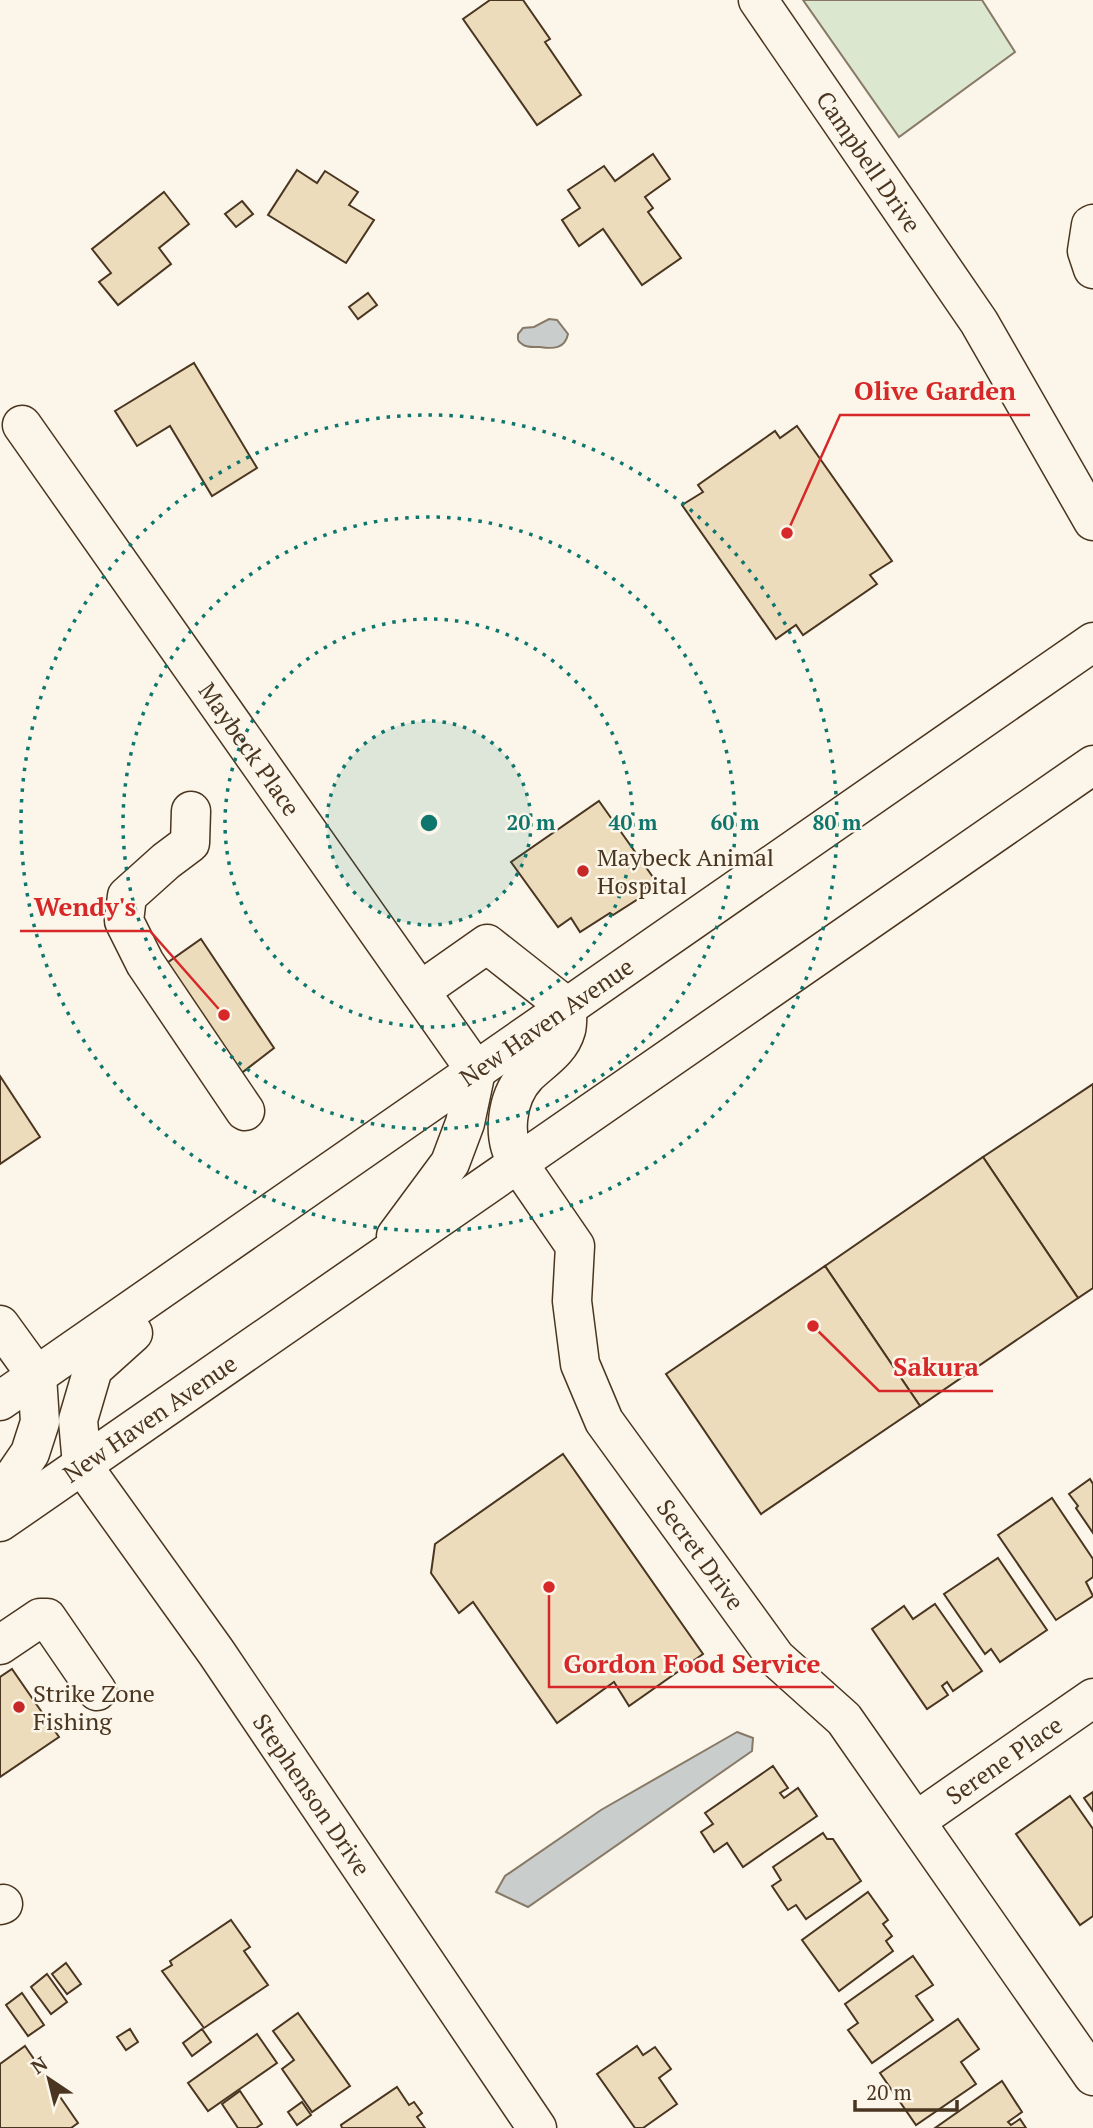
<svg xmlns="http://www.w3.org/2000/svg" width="1093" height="2128" viewBox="0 0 1093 2128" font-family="'PT Serif',serif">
  <rect width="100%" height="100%" fill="#fbf6e9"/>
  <polygon fill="#dce7d0" stroke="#887966" stroke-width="2" points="803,0 982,0 1015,52 899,137"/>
  <g fill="#c9cecd" stroke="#887966" stroke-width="2">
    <path d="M549,319L557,320L568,334C565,349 553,349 540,347C534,347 526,348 522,344C517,341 518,339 518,334L523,328L534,327Z"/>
    <polygon points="737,1732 753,1738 752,1751 528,1907 496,1892 505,1876 601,1810"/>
  </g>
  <g fill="#ecdcbc" stroke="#4a3520" stroke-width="2">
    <polygon points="490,0 523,0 550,39 545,42 581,95 537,125 463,19"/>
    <polygon points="653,154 670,179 645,197 653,208 648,212 681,258 642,285 603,229 579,246 562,220 580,208 568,190 604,166 615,181"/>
    <polygon points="297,170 317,183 325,171 358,192 349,205 374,220 346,263 268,215"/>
    <polygon points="164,192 189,224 159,248 171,264 118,305 99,282 111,273 92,249"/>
    <polygon points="242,201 253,214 236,227 225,214"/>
    <polygon points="368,293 377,305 358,319 349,307"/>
    <polygon points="194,363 257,468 212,496 170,426 137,446 115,411"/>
    <polygon points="797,426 892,561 870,575 877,584 803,635 796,625 776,639 682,505 703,492 698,485 775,431 780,438"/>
    <polygon points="599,801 655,880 645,887 649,892 613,915 610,913 580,932 571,918 558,927 511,862"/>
    <polygon points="201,939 274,1048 239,1075 157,970"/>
    <polygon points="0,1076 40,1137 0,1164"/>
    <polygon points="1093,1084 1093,1288 1078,1298 983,1157"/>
    <polygon points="983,1157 1078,1298 920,1406 825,1266"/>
    <polygon points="825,1266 920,1406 761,1514 666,1374"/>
    <polygon points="563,1454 703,1654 629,1706 614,1682 557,1723 473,1602 459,1613 431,1573 435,1544"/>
    <polygon points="1090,1479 1093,1484 1093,1533 1076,1508 1078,1506 1069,1494"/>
    <polygon points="1052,1498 1093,1559 1093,1577 1086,1582 1093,1596 1056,1620 998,1535"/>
    <polygon points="998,1558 1047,1630 1000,1662 991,1649 985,1654 944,1594"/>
    <polygon points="935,1604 982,1671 953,1691 947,1682 942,1686 948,1695 927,1709 872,1629 904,1606 913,1619"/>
    <polygon points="12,1669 59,1737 0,1777 0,1677"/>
    <polygon points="773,1766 788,1788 780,1793 784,1798 798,1788 817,1816 743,1867 727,1843 714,1852 701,1832 713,1824 705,1813"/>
    <polygon points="1093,1792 1093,1811 1084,1798"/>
    <polygon points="1070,1796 1093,1829 1093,1916 1080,1925 1016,1834"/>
    <polygon points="823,1833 827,1839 833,1839 861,1881 806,1919 796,1905 788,1910 772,1886 781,1880 773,1867"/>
    <polygon points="868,1892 888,1920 883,1924 892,1936 886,1941 893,1951 839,1991 802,1940"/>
    <polygon points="231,1920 250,1947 244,1951 268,1985 204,2028 162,1971 172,1965 170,1961"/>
    <polygon points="913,1956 933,1985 916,1996 933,2020 872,2063 848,2030 858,2023 845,2004"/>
    <polygon points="66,1963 81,1984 67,1994 52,1974"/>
    <polygon points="47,1974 67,2002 51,2014 31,1987"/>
    <polygon points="22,1993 44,2025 28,2036 6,2005"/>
    <polygon points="298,2013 350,2086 312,2112 282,2069 294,2060 273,2031"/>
    <polygon points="958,2019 979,2049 961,2062 976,2084 916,2125 880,2073"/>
    <polygon points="130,2029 138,2042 126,2050 117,2037"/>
    <polygon points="202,2029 211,2042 192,2056 183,2043"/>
    <polygon points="257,2034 277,2063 208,2111 188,2083"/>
    <polygon points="25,2046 78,2123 71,2128 0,2128 0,2064"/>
    <polygon points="637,2046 643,2055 655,2047 671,2069 659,2078 677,2104 643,2128 635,2128 597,2074"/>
    <polygon points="1002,2081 1022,2112 1008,2122 1011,2125 1020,2119 1026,2128 935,2128"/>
    <polygon points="397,2087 409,2105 414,2102 422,2113 417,2117 425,2128 342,2128 341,2125"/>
    <polygon points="240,2091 262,2124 256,2128 238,2128 222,2104"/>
    <polygon points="302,2102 311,2115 297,2125 288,2112"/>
  </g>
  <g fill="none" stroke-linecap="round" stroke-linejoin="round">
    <g stroke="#4a3520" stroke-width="41">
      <g id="minor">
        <path id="s1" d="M758,0L979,322L1093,521"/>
        <polyline points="1093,224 1091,225 1087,251 1093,269"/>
        <path id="s2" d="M22,425L476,1071"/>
        <polyline points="191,811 190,843 166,861 127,896 124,921 145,963 245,1111"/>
        <polyline points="420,991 487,944 567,1007"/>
        <path id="s3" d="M518,1163L575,1246L572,1301L580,1364L604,1421L776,1658L844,1719L1093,2076"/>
        <polyline points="0,1325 37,1376"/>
        <path id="s4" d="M82,1465L216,1652L537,2128"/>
        <polyline points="0,1645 40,1618 47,1618 97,1691"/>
        <path id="s5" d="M916,1821L1093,1698"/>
        <polyline points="0,1905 3,1904"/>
      </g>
    </g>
    <g stroke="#4a3520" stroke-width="41">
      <g id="major">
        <path d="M518,1163C501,1138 506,1097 527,1075C541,1061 560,1051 566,1030C568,1023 567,1014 567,1007"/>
        <polyline points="396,1236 450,1163 465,1123 476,1071"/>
        <path id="s6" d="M0,1401L1093,642"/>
        <polyline points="82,1465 78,1420 93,1369 133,1333"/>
        <polyline points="0,1497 30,1453 40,1422 37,1376"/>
        <path id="s7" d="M0,1522L1093,765"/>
      </g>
    </g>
    <use href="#minor" stroke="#fbf6e9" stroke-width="38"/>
    <use href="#major" stroke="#fbf6e9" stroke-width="38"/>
  </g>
  <circle cx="429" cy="823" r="102" fill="#0f766e" fill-opacity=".12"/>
  <g fill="none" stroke="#0f766e" stroke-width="3.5" stroke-dasharray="3.5 7">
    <circle cx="429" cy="823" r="102"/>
    <circle cx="429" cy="823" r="204"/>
    <circle cx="429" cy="823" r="306"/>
    <circle cx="429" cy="823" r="408"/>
  </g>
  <g fill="#c62828" stroke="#fbf6e9" stroke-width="2.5">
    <circle cx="583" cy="871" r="7"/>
    <circle cx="19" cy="1707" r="7"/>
  </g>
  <g text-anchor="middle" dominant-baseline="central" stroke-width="5" stroke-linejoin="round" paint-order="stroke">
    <g font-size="24" fill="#4a3520" stroke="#fbf6e9">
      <text stroke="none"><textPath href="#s1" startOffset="196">Campbell Drive</textPath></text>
      <text stroke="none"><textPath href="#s2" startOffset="396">Maybeck Place</textPath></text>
      <text stroke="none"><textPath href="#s6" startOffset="665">New Haven Avenue</textPath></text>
      <text stroke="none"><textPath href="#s7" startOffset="182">New Haven Avenue</textPath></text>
      <text stroke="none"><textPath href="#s3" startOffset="446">Secret Drive</textPath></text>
      <text stroke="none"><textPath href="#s5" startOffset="107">Serene Place</textPath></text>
      <text stroke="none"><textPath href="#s4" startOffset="402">Stephenson Drive</textPath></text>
    </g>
    <g font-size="24" fill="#4a3520" stroke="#fbf6e9" text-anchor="start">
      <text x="597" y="857">Maybeck Animal<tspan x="597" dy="28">Hospital</tspan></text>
      <text x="33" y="1693">Strike Zone<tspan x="33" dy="28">Fishing</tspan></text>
    </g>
  </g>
  <circle cx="429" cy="823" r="10" fill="#0f766e" stroke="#fbf6e9" stroke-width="3.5"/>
  <g font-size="21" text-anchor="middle" font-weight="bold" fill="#0f766e" stroke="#fbf6e9" stroke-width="5" stroke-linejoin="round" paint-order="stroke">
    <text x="531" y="830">20 m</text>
    <text x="633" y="830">40 m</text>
    <text x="735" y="830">60 m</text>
    <text x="837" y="830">80 m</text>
  </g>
  <path fill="none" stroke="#d62828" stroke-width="2.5" d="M787 533L840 415H1030M224 1015L150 931H20M813 1326L879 1391H993M549 1587L549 1687H834"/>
  <g fill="#d62828" stroke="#fbf6e9" stroke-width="2.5">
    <circle cx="787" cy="533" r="7"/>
    <circle cx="224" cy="1015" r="7"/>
    <circle cx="813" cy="1326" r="7"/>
    <circle cx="549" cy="1587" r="7"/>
  </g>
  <g font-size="26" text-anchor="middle" font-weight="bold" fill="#d62828" stroke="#fbf6e9" stroke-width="5" stroke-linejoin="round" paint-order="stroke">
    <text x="935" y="400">Olive Garden</text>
    <text x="85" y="916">Wendy's</text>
    <text x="936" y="1376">Sakura</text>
    <text x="692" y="1673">Gordon Food Service</text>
  </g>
  <g transform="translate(49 2079) rotate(325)" stroke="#fbf6e9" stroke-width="5" paint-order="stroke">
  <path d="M0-5L12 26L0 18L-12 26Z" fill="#4a3520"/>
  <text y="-10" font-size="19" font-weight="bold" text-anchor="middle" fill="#4a3520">N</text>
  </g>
  <path d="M855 2100v10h102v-10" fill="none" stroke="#4a3520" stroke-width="3.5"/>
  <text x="866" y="2100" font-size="21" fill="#4a3520" stroke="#fbf6e9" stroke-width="5" paint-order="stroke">20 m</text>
</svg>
